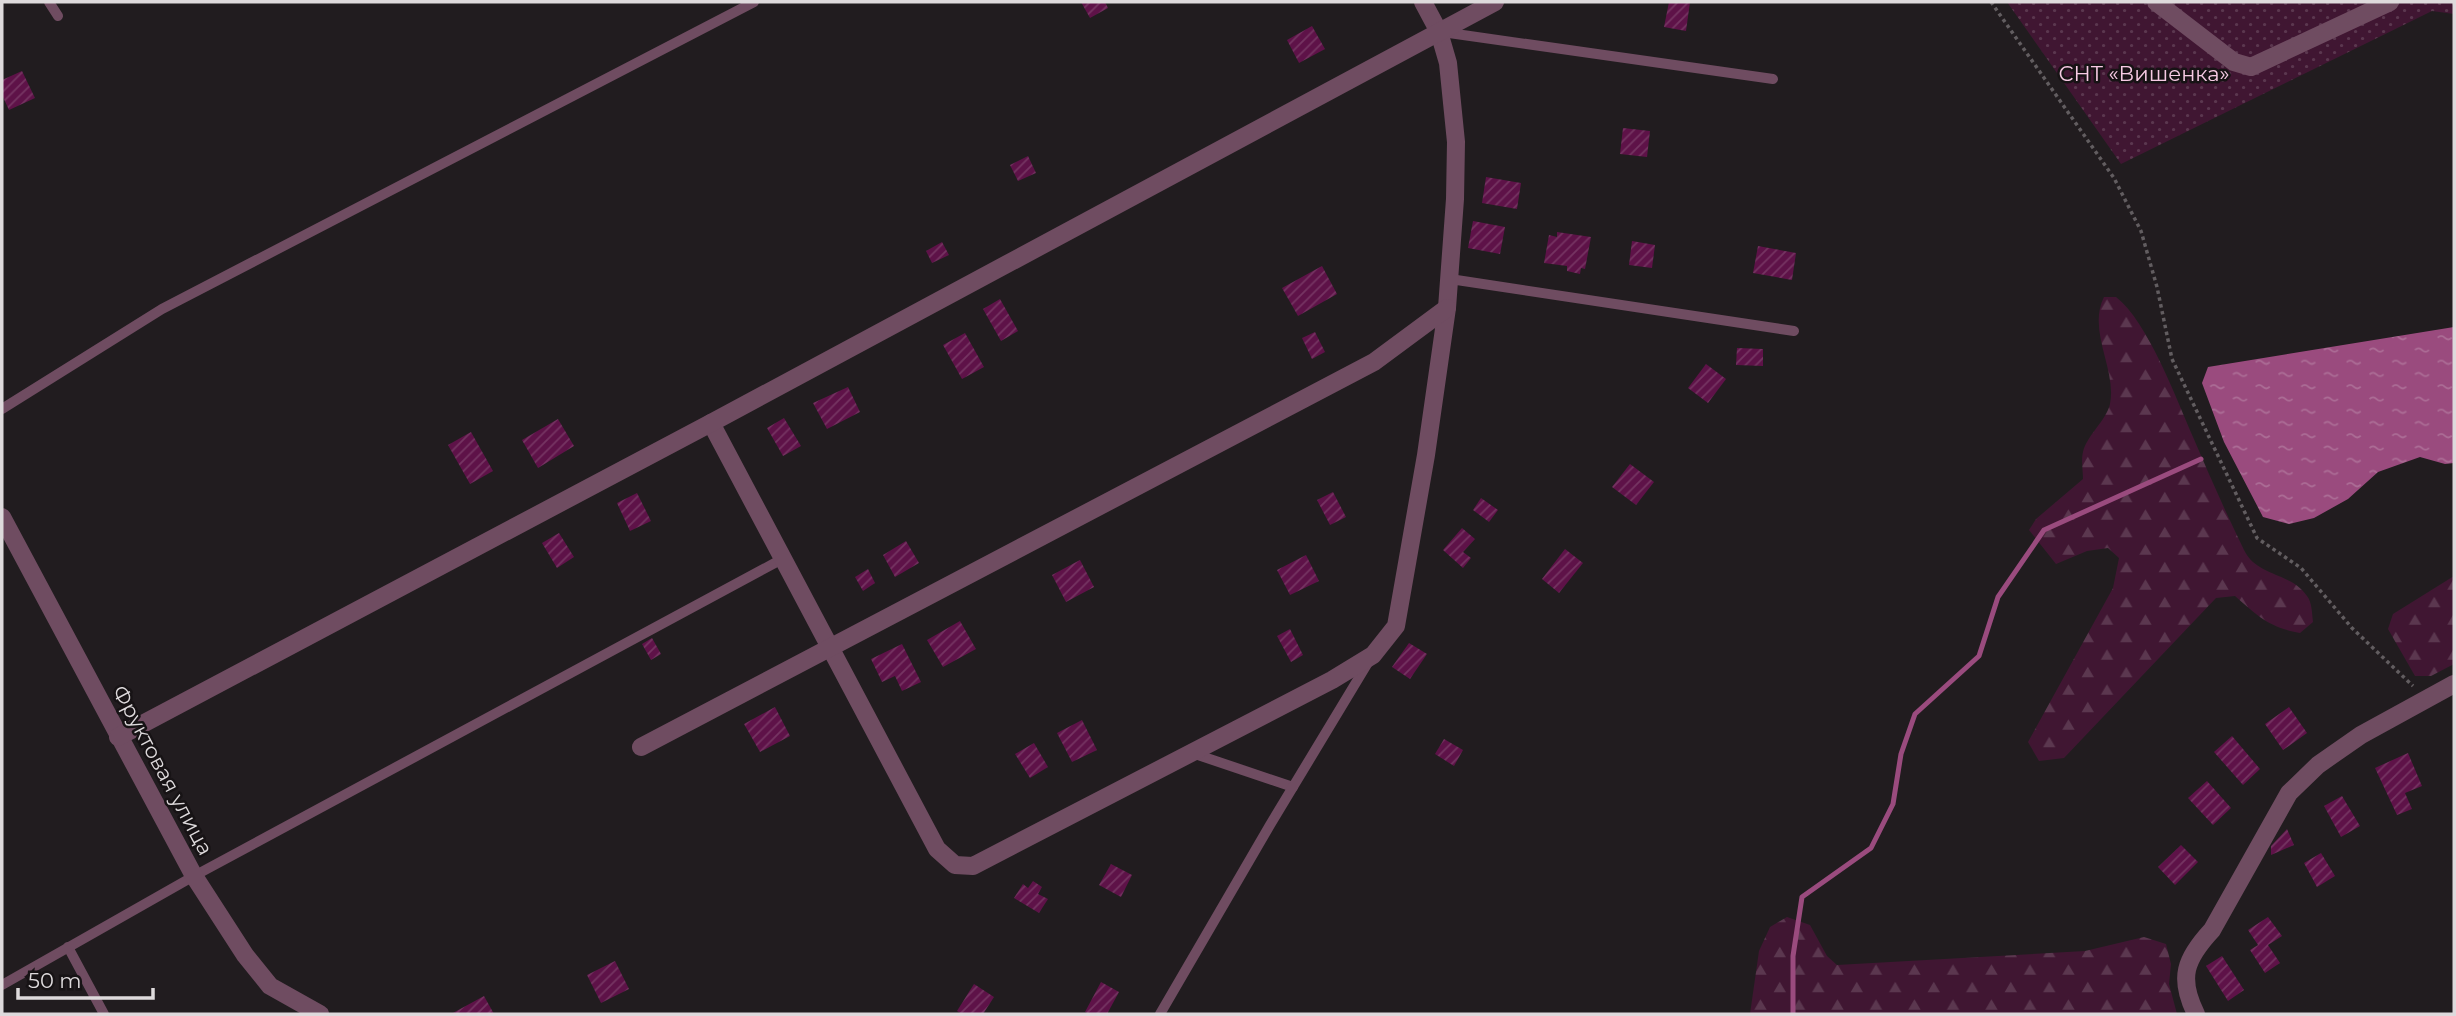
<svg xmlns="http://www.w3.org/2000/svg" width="2456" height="1016" viewBox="0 0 2456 1016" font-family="Montserrat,sans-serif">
  <defs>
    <pattern id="grass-dots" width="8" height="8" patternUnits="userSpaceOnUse" patternTransform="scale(1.75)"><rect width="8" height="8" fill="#401632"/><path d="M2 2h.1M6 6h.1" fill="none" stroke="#5b374f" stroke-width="1.8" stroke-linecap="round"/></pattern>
    <pattern id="forest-firs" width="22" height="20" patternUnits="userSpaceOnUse" patternTransform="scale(1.75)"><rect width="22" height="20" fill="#401632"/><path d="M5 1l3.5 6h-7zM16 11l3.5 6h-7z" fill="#5b374f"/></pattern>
    <pattern id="water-ripples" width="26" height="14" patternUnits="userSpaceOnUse" patternTransform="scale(1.75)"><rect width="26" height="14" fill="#9a4b7e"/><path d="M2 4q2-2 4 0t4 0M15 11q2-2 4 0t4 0" fill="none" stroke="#ac6d96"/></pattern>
    <pattern id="building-hatch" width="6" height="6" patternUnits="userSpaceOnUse" patternTransform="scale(1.75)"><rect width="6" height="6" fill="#5e1248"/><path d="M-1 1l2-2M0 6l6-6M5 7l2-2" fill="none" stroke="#753462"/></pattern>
  </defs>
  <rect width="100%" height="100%" fill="#211c1f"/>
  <polygon fill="url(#grass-dots)" points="2007,2 2454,2 2454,14 2432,11 2121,164"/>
  <g fill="url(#forest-firs)">
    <path d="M2104,297H2116C2148,322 2176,398 2193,437C2209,475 2226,513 2244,550C2257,577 2291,572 2307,596C2312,602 2312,614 2313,622L2300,633C2268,627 2258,616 2235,596L2216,598L2064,758L2039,761L2028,742L2113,588L2119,558L2108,548L2087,551L2056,564L2029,530L2036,519L2083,479C2083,471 2081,460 2083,452C2087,435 2106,421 2110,404C2117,369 2087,331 2104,297Z"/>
    <polygon points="2454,576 2454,664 2431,676 2415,676 2388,629 2393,614"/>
    <polygon points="1787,917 1810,925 1827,956 1837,965 2085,951 2144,937 2166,944 2171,964 2169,984 2177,1014 1750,1014 1759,951 1770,927"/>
  </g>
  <polygon fill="url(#water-ripples)" points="2454,327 2454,463 2445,464 2420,457 2378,472 2348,499 2314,518 2289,524 2263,517 2224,442 2202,383 2208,367"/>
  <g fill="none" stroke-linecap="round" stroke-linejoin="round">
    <polyline stroke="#9a4b7e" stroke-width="5" points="1793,1014 1793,956 1802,897 1871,848 1893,804 1901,754 1915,714 1979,656 1998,597 2044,530 2201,459"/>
  </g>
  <g fill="url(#building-hatch)">
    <polygon points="1081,2 1105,2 1108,8 1090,18"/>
    <polygon points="1669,2 1690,2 1686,31 1664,27"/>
    <polygon points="1312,26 1325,49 1299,63 1287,40"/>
    <polygon points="22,71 35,98 9,110 2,95 2,80"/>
    <polygon points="1623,128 1650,131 1647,157 1620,154"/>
    <polygon points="1028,156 1036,173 1018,181 1010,165"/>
    <polygon points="1486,177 1521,183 1517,209 1482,203"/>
    <polygon points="1473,221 1505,227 1500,254 1468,248"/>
    <polygon points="1557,232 1591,237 1585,269 1581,268 1580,274 1567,271 1567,266 1544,263 1549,235 1557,237"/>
    <polygon points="1632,241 1655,245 1652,268 1629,265"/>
    <polygon points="942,242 949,255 932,263 926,251"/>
    <polygon points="1758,246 1796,253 1792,280 1753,273"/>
    <polygon points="1322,266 1337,294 1298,316 1282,288"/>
    <polygon points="1000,299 1018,331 1001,341 983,309"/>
    <polygon points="1315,332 1325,352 1312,359 1302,338"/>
    <polygon points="965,333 984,367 962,379 943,345"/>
    <polygon points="1737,348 1763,349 1763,366 1736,365"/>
    <polygon points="1706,364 1726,379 1708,403 1688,388"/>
    <polygon points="848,387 860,412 827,429 813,403"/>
    <polygon points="784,418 801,446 783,456 767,428"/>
    <polygon points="558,419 574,446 538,468 522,440"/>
    <polygon points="471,432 493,471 470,484 448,445"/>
    <polygon points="1630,464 1654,482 1636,505 1612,487"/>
    <polygon points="1333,492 1346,517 1330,525 1317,500"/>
    <polygon points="637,493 651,521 630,531 617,503"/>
    <polygon points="1481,498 1498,510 1489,522 1473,510"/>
    <polygon points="1462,528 1475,539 1463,552 1471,558 1463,568 1443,550"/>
    <polygon points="559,533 574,557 557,568 542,543"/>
    <polygon points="906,541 919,563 895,577 883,555"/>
    <polygon points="1565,549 1583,563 1559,593 1542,579"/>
    <polygon points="1306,555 1319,581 1290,595 1277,570"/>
    <polygon points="1080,560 1094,587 1066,602 1052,575"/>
    <polygon points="868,569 875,583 863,591 855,577"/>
    <polygon points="960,621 976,649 943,667 927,640"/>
    <polygon points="1290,629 1303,655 1291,662 1277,636"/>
    <polygon points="652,638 661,654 651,660 642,644"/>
    <polygon points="1409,643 1427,654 1410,679 1392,667"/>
    <polygon points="902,644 921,682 902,691 895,676 882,682 871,659"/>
    <polygon points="775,707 790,736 760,752 744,724"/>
    <polygon points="2289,707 2307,733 2283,750 2265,724"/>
    <polygon points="1082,720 1097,750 1072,762 1057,733"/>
    <polygon points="2232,736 2260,769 2243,785 2214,752"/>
    <polygon points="1444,739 1463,750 1454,766 1435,754"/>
    <polygon points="1034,743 1048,767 1030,778 1015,754"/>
    <polygon points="2408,753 2422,786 2405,793 2412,809 2397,815 2375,768"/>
    <polygon points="2207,781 2231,808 2213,825 2188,798"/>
    <polygon points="2342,796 2360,826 2341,837 2324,806"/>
    <polygon points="2287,829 2294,845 2271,855 2271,846"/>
    <polygon points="2181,845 2198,862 2175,885 2158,867"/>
    <polygon points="2321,853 2335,876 2317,887 2304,863"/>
    <polygon points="1111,864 1132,875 1121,897 1099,885"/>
    <polygon points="1033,881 1042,887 1038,894 1048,899 1039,913 1014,898 1023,884 1028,888"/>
    <polygon points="2268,917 2282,936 2268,945 2280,963 2265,973 2250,950 2258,945 2248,930"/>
    <polygon points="2222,956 2244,990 2228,1001 2206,966"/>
    <polygon points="615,961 629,989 601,1003 587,975"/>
    <polygon points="1101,982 1119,992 1107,1014 1090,1014 1085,1012"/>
    <polygon points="974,984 994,997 983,1014 962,1014 957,1011"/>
    <polygon points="484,996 494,1014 451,1014"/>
  </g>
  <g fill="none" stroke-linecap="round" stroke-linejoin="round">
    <polyline stroke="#625d60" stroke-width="3.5" stroke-dasharray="3.5 3.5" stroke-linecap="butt" points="1991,2 2114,178 2141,231 2157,287 2172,359 2257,538 2301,568 2352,628 2413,686"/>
    <g stroke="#6f4c61" stroke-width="10">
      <polyline points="49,2 58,16"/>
      <polyline points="1442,32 1773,79"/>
      <polyline points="1450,279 1794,331"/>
      <polyline points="2,409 162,309 754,2"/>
      <polyline points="1192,753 1293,787"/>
      <polyline points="68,947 104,1014"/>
      <polyline points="2,985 194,876 784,558"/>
      <polyline points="1160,1014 1270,825 1369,661"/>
    </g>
    <g stroke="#6f4c61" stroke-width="18">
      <polyline points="2156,2 2234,62 2251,67 2390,2"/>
      <polyline points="711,423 937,849 955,865 973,866 1332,680 1373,655 1396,626 1426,455 1447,308 1455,199 1456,142 1448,63 1439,32 1423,2"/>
      <polyline points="2,517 194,876 245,955 270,986 320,1014"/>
      <polyline points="118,737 711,423 1495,2"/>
      <polyline points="641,747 1374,362 1447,308"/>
      <path d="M2196,1014C2178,978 2185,959 2212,930L2289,793L2318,765L2361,735L2454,684"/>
    </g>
  </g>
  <g text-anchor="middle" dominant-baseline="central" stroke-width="5" stroke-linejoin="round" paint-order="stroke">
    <g font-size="21" fill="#f7cae4" stroke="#171315">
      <text x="2144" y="73">СНТ «Вишенка»</text>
    </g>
    <g font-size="21" fill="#dedadc" stroke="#171315">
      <text transform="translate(163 770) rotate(62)">Фруктовая улица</text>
    </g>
  </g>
  <rect width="2456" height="1016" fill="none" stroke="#dedadc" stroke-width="7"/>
  <path d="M18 988v10h135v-10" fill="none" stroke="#dedadc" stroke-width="3.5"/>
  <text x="28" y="988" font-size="21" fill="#dedadc" stroke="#171315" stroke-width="5" paint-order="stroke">50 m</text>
</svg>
